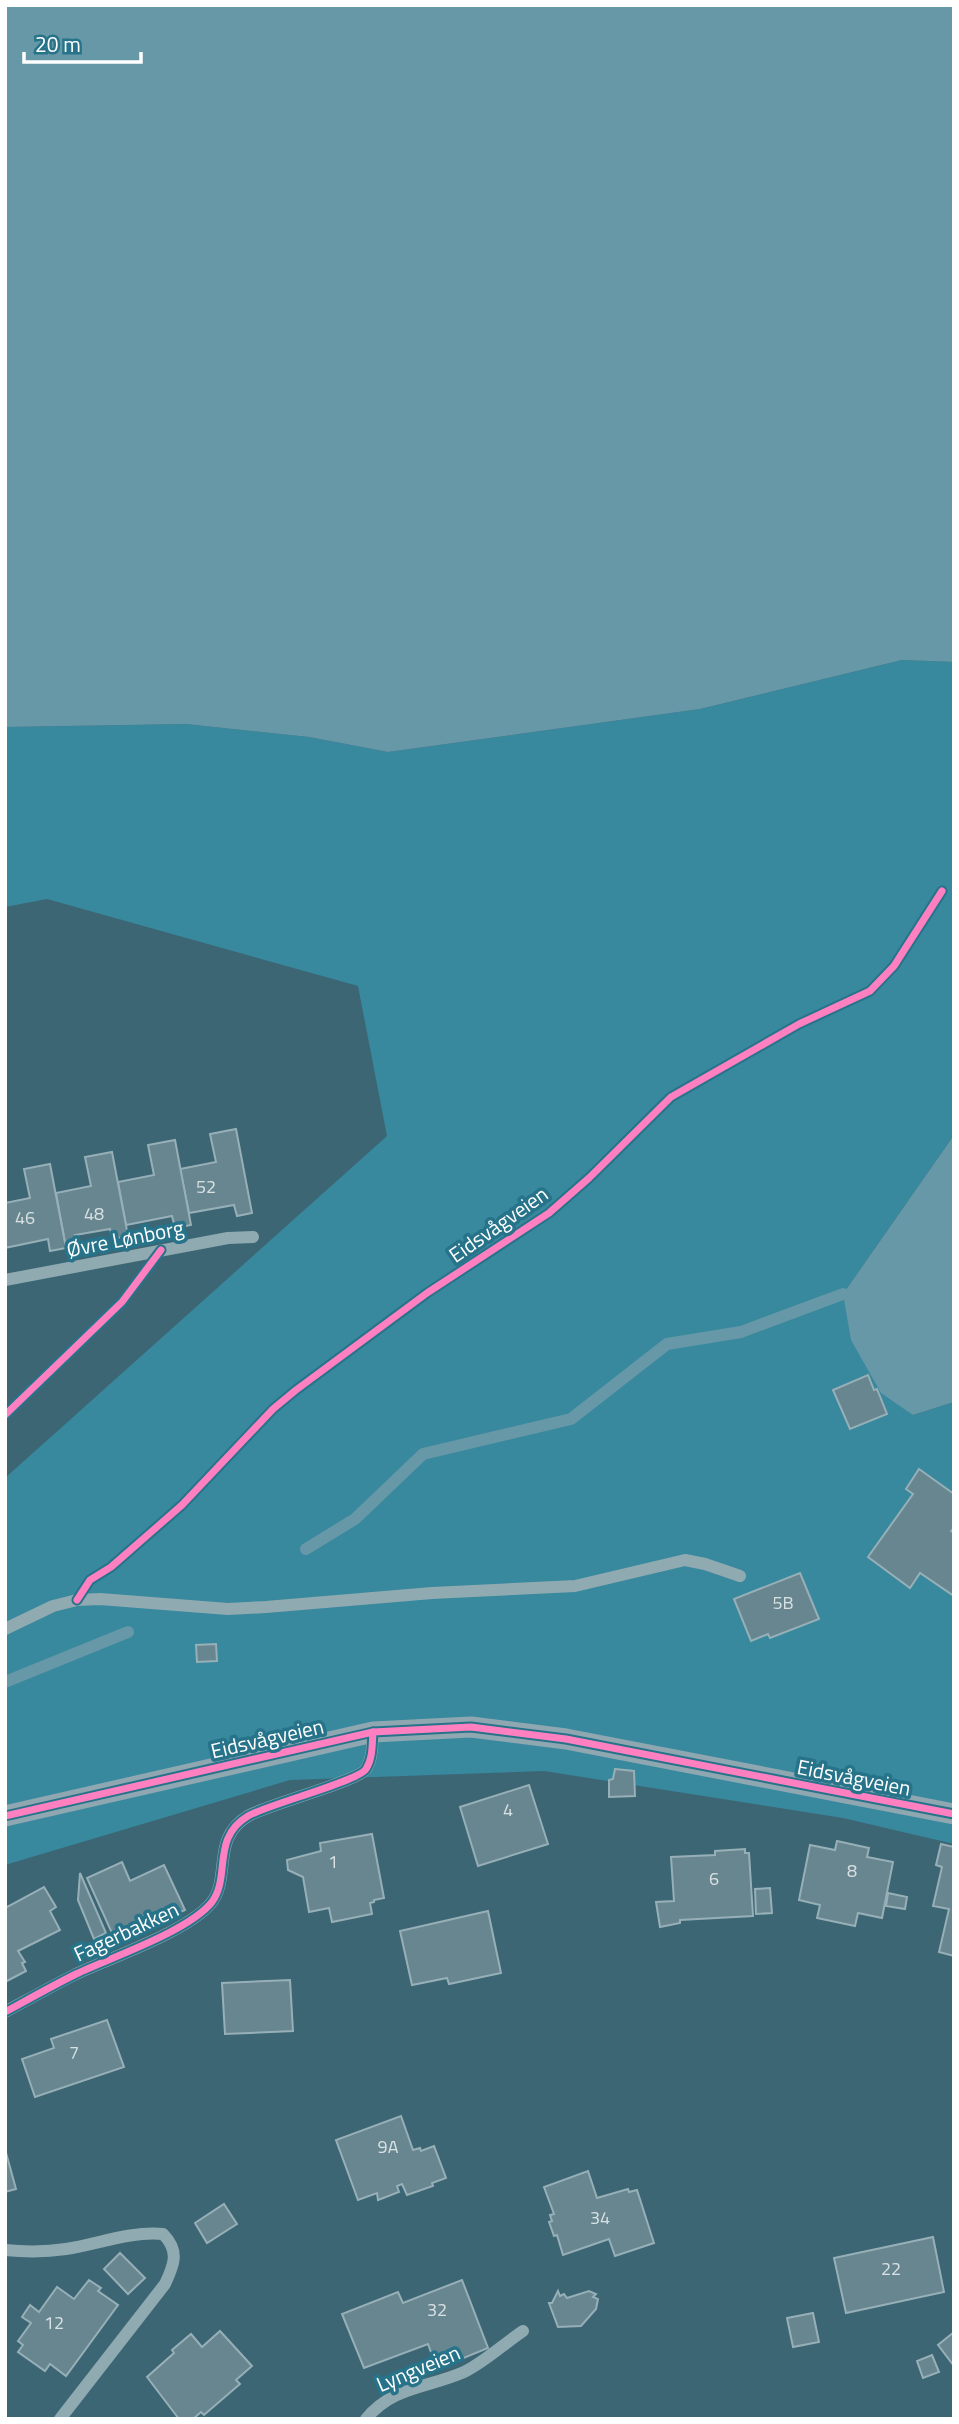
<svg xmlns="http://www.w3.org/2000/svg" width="959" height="2424" viewBox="0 0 959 2424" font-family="'Titillium Web',sans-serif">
  <rect width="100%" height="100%" fill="#3c6674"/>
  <polygon fill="#38889e" points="902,660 954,662 954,1135 843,1294 913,1415 954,1402 954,1844 843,1818 544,1771 290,1780 5,1865 5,1478 387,1136 358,986 47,899 5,907 5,727 186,724 309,737 388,752 700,709"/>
  <g fill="#6798a7">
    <polygon points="5,5 954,5 954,662 902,660 700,709 388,752 309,737 186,724 5,727"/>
    <polygon points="954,1135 954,1402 913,1415 881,1393 851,1340 843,1294"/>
  </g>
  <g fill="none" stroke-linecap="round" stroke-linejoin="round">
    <g stroke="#6798a7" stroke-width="12">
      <polyline points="306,1549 355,1519 423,1454 571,1419 667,1344 741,1332 843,1294"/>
      <polyline points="5,1682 128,1632"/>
    </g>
  </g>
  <g fill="#688690" stroke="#97afb7" stroke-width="2">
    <polygon points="236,1129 252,1213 237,1216 234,1205 189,1213 180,1169 216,1162 210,1134"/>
    <polygon points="175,1140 191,1225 175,1228 172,1216 126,1225 118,1182 154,1175 148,1145"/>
    <polygon points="112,1152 128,1236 112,1239 110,1229 75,1235 77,1246 66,1248 56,1193 91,1186 85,1157"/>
    <polygon points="50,1164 66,1248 50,1251 48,1239 5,1248 5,1203 30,1198 24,1169"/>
    <polygon points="868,1375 874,1390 877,1389 887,1414 850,1429 833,1390"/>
    <polygon points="919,1469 954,1494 954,1528 951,1531 954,1533 954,1596 920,1573 910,1588 868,1557 913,1494 906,1489"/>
    <polygon points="800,1573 819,1619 770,1638 768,1634 751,1641 734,1599"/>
    <polygon points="216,1644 217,1661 197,1662 196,1645"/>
    <polygon points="615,1769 634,1771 635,1796 609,1797 609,1780 613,1779"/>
    <polygon points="529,1785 548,1844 478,1866 460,1807"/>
    <polygon points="372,1834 384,1898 374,1900 374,1902 370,1903 372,1914 332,1922 329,1908 309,1912 303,1877 288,1870 287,1860 321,1851 320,1843"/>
    <polygon points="837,1841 869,1848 867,1857 893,1862 882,1918 858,1913 855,1926 817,1918 820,1905 799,1900 810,1845 835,1850"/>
    <polygon points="941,1844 954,1847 954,1956 939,1952 949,1909 933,1906 942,1867 936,1865"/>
    <polygon points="745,1849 745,1853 749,1853 753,1916 680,1920 680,1923 660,1927 656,1902 674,1901 671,1857 715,1855 715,1851"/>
    <polygon points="122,1862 130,1881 164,1865 185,1910 116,1942 87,1878"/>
    <polygon points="80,1873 106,1933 94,1939 78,1900"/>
    <polygon points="44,1887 56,1907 50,1911 60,1930 18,1951 25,1962 22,1963 26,1971 5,1982 5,1908"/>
    <polygon points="770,1888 772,1913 756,1914 755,1889"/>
    <polygon points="888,1893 907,1897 905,1909 886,1906"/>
    <polygon points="488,1911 501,1973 449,1984 447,1978 412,1985 400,1931"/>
    <polygon points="290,1980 293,2031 225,2034 222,1983"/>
    <polygon points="107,2020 124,2067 35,2097 22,2059 54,2048 51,2039"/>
    <polygon points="401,2116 413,2150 420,2148 421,2151 434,2146 446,2178 432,2183 433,2186 407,2195 402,2184 397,2186 399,2192 378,2200 377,2193 358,2200 336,2140"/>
    <polygon points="5,2149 16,2189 5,2192"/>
    <polygon points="588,2171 597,2198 628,2189 629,2192 637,2190 654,2243 615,2256 609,2239 563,2255 557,2235 554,2236 549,2222 552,2221 550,2215 554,2214 544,2187"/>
    <polygon points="224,2204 237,2224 207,2243 195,2223"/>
    <polygon points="933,2237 944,2292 846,2313 834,2258"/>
    <polygon points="120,2253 145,2278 128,2294 104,2269"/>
    <polygon points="89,2280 101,2288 98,2291 118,2305 66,2376 50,2364 45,2371 18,2352 23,2345 18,2341 31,2323 22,2317 30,2305 39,2312 57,2287 74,2299"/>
    <polygon points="462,2280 488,2348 437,2369 428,2344 364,2368 342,2314 398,2292 403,2303"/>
    <polygon points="558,2291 560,2296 564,2294 567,2298 589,2291 596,2294 593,2297 598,2299 596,2309 581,2326 558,2327 549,2303 552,2303"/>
    <polygon points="813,2313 819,2342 793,2347 787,2318"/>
    <polygon points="220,2331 252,2366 236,2380 240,2384 204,2415 201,2412 193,2419 179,2419 147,2377 174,2353 172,2350 191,2334 202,2347"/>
    <polygon points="954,2332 954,2366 938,2345"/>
    <polygon points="932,2355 939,2372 923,2378 917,2361"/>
  </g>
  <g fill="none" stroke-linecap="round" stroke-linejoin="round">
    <g stroke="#90aab1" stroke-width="12">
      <polyline points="5,1280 228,1238 253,1237"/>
      <polyline points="5,1629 53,1606 77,1600 100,1599 228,1609 266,1607 432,1593 575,1586 685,1560 705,1564 740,1576"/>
      <path d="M5,2012C29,1999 52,1986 76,1974C112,1957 189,1931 212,1902C231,1876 211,1838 248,1816C269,1804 359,1781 366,1769C373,1758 372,1744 373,1732"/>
      <path d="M5,2250C25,2252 46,2252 66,2249C98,2244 130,2231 163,2234C180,2251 174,2265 165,2284L60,2419"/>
      <path d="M366,2419C393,2386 428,2388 464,2372C483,2363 505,2343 523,2331"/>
    </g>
    <polyline stroke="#8ea7b0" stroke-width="21" points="5,1816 373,1732 471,1727 566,1739 954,1814"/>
    <g stroke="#26738a" stroke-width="11">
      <g id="cycleway">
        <polyline points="5,1415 122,1302 161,1250"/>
        <polyline points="77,1600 90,1580 111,1567 182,1505 273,1409 296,1390 427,1293 549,1213 589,1178 671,1097 799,1024 870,991 894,966 942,891"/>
        <polyline points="5,1816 373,1732 471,1727 566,1739 954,1814"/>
        <path d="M5,2012C29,1999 52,1986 76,1974C112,1957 189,1931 212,1902C231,1876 211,1838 248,1816C269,1804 359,1781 366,1769C373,1758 372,1744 373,1732"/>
      </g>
    </g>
    <use href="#cycleway" stroke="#ff80c0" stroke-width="7"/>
  </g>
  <g text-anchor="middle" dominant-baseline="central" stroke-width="7" stroke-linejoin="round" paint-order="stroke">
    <g font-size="18" fill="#d9e1e3">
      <text x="206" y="1186">52</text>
      <text x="94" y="1213">48</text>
      <text x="25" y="1217">46</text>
      <text x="783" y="1602">5B</text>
      <text x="508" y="1809">4</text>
      <text x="333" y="1861">1</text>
      <text x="852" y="1870">8</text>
      <text x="714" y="1878">6</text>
      <text x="74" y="2052">7</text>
      <text x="388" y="2146">9A</text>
      <text x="600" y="2217">34</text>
      <text x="891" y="2268">22</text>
      <text x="437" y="2309">32</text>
      <text x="54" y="2322">12</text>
    </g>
    <g font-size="21" fill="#fff" stroke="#26738a">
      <text transform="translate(498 1224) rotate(-35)">Eidsvågveien</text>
      <text transform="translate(125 1238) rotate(-11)">Øvre Lønborg</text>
      <text transform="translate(267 1738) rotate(-13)">Eidsvågveien</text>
      <text transform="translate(854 1777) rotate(11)">Eidsvågveien</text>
      <text transform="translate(126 1931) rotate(-25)">Fagerbakken</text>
      <text transform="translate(418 2368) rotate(-23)">Lyngveien</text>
    </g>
  </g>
  <rect width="959" height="2424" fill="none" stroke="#ffffff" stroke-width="14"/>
  <path d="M24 52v10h117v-10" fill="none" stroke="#ffffff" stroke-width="3.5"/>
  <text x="35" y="52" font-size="21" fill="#ffffff" stroke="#26738a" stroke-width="5" paint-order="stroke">20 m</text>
</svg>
